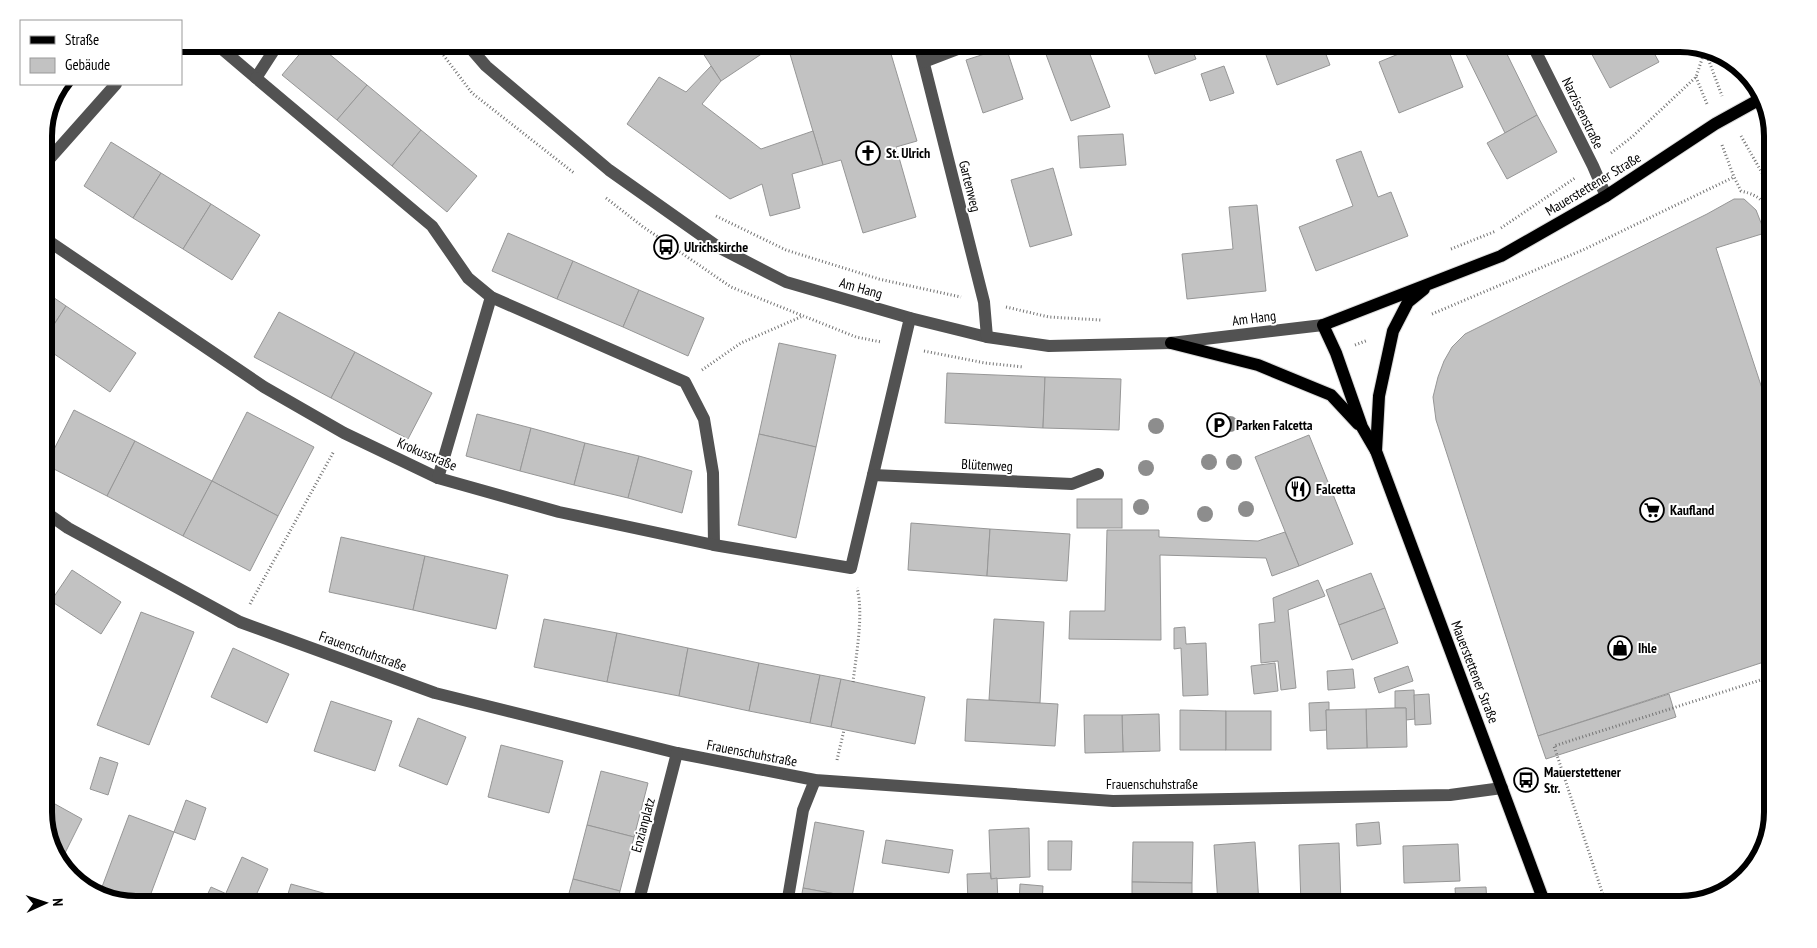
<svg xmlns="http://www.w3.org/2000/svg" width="1817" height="948" viewBox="0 0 1817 948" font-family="'PT Sans Narrow',sans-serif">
  <rect width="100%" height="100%" fill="#fff"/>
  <g fill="#c2c2c2" stroke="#969696">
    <polygon points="308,44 317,44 367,85 337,120 282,75"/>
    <polygon points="697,44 765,44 769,49 721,81"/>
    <polygon points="787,44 888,44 917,141 896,147 916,217 863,233 841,160 823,165"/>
    <polygon points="1058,44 1086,44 1110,107 1071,121 1044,49"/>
    <polygon points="1144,44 1190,44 1196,59 1155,74"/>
    <polygon points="1262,44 1322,44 1330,65 1277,85"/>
    <polygon points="1423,44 1446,44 1463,87 1399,113 1379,62"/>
    <polygon points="1461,44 1502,44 1537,115 1505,133"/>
    <polygon points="1594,44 1649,44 1659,62 1610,88 1588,47"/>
    <polygon points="1006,47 1023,99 983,113 966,60"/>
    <polygon points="711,66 721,81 702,104 761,149 813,131 823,165 792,174 800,208 770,216 762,184 730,199 627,124 659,77 686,92"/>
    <polygon points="1224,66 1234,93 1210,101 1201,74"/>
    <polygon points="367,85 421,130 392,166 337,120"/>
    <polygon points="1537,115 1557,152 1507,179 1487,143"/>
    <polygon points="421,130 477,176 447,212 392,166"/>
    <polygon points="1123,134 1126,165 1080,168 1078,136"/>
    <polygon points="111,142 161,173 133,218 84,186"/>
    <polygon points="1361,151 1378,197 1391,192 1408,236 1316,271 1299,227 1353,206 1336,160"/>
    <polygon points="1053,168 1072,235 1030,247 1011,180"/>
    <polygon points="161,173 211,204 183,249 133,218"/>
    <polygon points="1734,199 1744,199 1756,210 1765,233 1716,248 1773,422 1773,659 1538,736 1436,420 1433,397 1438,377 1444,361 1452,347 1465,334 1707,214"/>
    <polygon points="211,204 260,235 232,280 183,249"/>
    <polygon points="1257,205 1266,291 1187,299 1182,254 1233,249 1229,207"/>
    <polygon points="508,233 573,261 557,299 492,271"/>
    <polygon points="573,261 639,290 623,327 557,299"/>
    <polygon points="639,290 704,318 688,356 623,327"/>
    <polygon points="44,291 66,306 44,340"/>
    <polygon points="66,306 136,353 110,392 44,347 44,340"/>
    <polygon points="279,312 355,352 331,398 254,357"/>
    <polygon points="779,343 836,355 816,447 759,434"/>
    <polygon points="355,352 432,393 408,439 331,398"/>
    <polygon points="947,373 1045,377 1043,428 945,423"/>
    <polygon points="1045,377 1121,379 1119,430 1043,428"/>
    <polygon points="74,410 135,441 107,496 46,465"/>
    <polygon points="247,412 314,447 278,516 212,481"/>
    <polygon points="477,414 531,428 520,471 466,456"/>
    <polygon points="531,428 585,443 574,485 520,471"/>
    <polygon points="759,434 816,447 796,538 738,525"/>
    <polygon points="1309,435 1353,544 1299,566 1255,457"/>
    <polygon points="135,441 212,481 183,536 107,496"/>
    <polygon points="585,443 639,456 628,498 574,485"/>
    <polygon points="639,456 692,471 682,513 628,498"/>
    <polygon points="212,481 278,516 250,571 183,536"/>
    <rect x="1077" y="499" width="45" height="29"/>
    <polygon points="911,523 990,529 987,576 908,570"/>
    <polygon points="990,529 1070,534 1067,581 987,576"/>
    <polygon points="1107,530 1159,530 1159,537 1258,541 1285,532 1299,566 1272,576 1266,558 1160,555 1161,640 1069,639 1070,611 1105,611"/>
    <polygon points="341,537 425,556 413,610 329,592"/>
    <polygon points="425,556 508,575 496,629 413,610"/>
    <polygon points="72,570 121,602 101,634 51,601"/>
    <polygon points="1371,573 1385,608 1339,625 1326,590"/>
    <polygon points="1318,580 1325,596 1288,610 1296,688 1281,690 1278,661 1261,663 1259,624 1275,622 1273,598"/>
    <polygon points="1385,608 1398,643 1352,660 1339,625"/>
    <polygon points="141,612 194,632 149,745 97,725"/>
    <polygon points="544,619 617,633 607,682 534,667"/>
    <polygon points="994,619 1044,622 1040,703 989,700"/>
    <polygon points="1185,627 1186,644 1206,643 1208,695 1183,696 1181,648 1174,649 1174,628"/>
    <polygon points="617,633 688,648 679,696 607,682"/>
    <polygon points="233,648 289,674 267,723 211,697"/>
    <polygon points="688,648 759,663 749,711 679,696"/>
    <polygon points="759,663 820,675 810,723 749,711"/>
    <polygon points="1275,663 1278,691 1254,694 1251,666"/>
    <polygon points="1408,666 1413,681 1379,693 1374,678"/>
    <polygon points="1353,669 1355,688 1328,690 1327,671"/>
    <polygon points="820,675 841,679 831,727 810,723"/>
    <polygon points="841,679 925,697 915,744 831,727"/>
    <polygon points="1414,690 1415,719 1406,720 1406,708 1395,708 1395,691"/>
    <polygon points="1429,694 1431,724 1415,725 1414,695"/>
    <polygon points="1669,694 1676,717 1546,759 1538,736"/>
    <polygon points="967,699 1058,704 1055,746 965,741"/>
    <polygon points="331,701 392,721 375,771 314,751"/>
    <polygon points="1329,702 1329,710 1326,710 1327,730 1310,731 1309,703"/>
    <polygon points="1395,708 1406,708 1407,747 1367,748 1366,709"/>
    <polygon points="1366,709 1367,748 1327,749 1326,710"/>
    <polygon points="1180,710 1226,711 1226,750 1180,750"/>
    <rect x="1226" y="711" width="45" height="39"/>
    <polygon points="1159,714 1160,751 1123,752 1122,715"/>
    <polygon points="1084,715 1122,715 1123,752 1085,753"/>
    <polygon points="418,718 466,737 447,785 399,766"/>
    <polygon points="501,745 563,761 549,813 488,797"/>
    <polygon points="100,757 118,763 108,795 90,789"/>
    <polygon points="601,771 648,783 634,837 587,825"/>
    <polygon points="46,799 82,819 65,853 54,848 44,818 44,803"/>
    <polygon points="186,800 206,808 195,840 174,832"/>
    <polygon points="129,815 174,832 147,904 137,904 99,895"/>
    <polygon points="815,822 864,831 852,897 803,888"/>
    <polygon points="1379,822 1381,844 1357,846 1356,824"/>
    <polygon points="587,825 634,837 620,891 573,879"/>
    <polygon points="1029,828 1030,877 991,879 989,830"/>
    <polygon points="886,840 953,850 949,873 882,863"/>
    <polygon points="1048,841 1072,841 1071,870 1048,870"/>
    <polygon points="1133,842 1193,842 1192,883 1132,882"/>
    <polygon points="1255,842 1259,904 1218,904 1214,845"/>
    <polygon points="1339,843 1341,904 1301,904 1299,845"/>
    <polygon points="1458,844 1460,881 1404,883 1403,846"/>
    <polygon points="242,857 268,869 252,904 226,893"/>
    <polygon points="990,873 991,879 997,878 998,902 968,903 967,874"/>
    <polygon points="573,879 620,891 617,904 566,904"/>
    <polygon points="1132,882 1192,883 1192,904 1132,904"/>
    <polygon points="291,884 334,896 332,904 285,904"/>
    <polygon points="1020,884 1043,886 1042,904 1019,904"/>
    <polygon points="211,887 247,903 246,904 203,904"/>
    <polygon points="1486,887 1487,904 1456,904 1455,888"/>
    <polygon points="803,888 852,897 851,904 800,904"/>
  </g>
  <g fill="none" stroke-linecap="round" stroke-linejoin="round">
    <g stroke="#dbdbdb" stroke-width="14">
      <g id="major">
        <polyline points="1171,343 1258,365 1331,395 1358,424"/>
        <polyline points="1376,451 1379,396 1393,331 1408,302 1424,289"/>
        <polyline points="1545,904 1376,451 1362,427 1336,353 1323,325 1501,256 1606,196 1715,124 1762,98"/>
      </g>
    </g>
    <g stroke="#747474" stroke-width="3" stroke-dasharray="1 2.5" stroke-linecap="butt">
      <polyline points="435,44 472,93 574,173"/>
      <polyline points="1706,53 1722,96"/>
      <polyline points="1696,77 1707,104"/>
      <polyline points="1741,136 1773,192"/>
      <path d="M1722,145L1734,177L1741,191C1762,196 1764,202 1773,221"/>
      <polyline points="1611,153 1632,137 1696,77 1705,50"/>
      <polyline points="606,198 642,226 731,287 856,337 881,342"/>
      <polyline points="1765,205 1773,203"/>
      <polyline points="716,216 786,250 879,279 961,297"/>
      <polyline points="1501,228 1575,178"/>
      <polyline points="1451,249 1496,231"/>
      <polyline points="1006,307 1049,317 1101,320"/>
      <polyline points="1432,314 1585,249 1734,177"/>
      <polyline points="1355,345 1368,340"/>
      <polyline points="924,351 985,363 1024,367"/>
      <polyline points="702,370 741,343 803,316"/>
      <polyline points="250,604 334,451"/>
      <path d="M853,682C856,656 864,613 857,588"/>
      <polyline points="837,760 844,730"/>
      <polyline points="1606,904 1554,746 1773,676"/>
    </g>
    <g stroke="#525252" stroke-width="12">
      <polyline points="216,44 256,78 278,44"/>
      <polyline points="467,44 486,66 609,170 718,247 786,282 910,318 987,337 1049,346 1171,343 1323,325"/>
      <polyline points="919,44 984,302 987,337"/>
      <polyline points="1532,44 1593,166 1606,196"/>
      <polyline points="924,62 971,44"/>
      <polyline points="256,78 432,226 468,278 491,297 685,382 704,419 713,473 714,545"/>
      <polyline points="44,165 116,84"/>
      <polyline points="44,238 264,387 344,433 438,478 559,512 714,545 851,568 910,318"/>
      <polyline points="873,475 1072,484 1098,474"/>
      <polyline points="438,478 491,297"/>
      <polyline points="44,511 68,528 240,622 435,693 677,753 815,780 1113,801 1450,795 1502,788"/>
      <polyline points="638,904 677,753"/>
      <polyline points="787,904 803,810 815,780"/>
    </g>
    <use href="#major" stroke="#000" stroke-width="12"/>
  </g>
  <g fill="#8d8d8d">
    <circle cx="1230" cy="424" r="8"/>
    <circle cx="1156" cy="426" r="8"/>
    <circle cx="1209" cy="462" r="8"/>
    <circle cx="1234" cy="462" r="8"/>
    <circle cx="1146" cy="468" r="8"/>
    <circle cx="1141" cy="507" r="8"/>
    <circle cx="1246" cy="509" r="8"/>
    <circle cx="1205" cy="514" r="8"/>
  </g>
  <defs>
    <g id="church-ring" transform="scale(1.25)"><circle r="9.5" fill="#fff" stroke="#000" stroke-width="1.5"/><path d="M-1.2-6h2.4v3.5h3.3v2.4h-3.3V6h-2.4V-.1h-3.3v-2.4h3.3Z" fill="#000"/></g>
    <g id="bus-ring" transform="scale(1.25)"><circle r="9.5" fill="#fff" stroke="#000" stroke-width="1.5"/><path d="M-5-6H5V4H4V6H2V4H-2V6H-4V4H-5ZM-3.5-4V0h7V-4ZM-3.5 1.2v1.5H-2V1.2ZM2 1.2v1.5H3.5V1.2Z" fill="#000"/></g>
    <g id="parking-ring" transform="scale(1.25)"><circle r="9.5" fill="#fff" stroke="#000" stroke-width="1.5"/><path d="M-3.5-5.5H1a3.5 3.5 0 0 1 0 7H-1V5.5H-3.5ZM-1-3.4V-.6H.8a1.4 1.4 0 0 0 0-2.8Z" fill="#000"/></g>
    <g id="restaurant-ring" transform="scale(1.25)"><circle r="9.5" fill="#fff" stroke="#000" stroke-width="1.5"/><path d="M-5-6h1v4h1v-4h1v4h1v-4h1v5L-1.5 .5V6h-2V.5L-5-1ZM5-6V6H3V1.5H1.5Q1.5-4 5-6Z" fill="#000"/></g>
    <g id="supermarket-ring" transform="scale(1.25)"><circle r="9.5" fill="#fff" stroke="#000" stroke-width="1.5"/><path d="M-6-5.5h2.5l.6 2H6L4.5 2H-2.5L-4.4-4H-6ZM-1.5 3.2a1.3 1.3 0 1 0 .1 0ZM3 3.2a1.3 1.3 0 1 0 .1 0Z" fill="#000"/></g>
    <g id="shop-ring" transform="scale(1.25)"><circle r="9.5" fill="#fff" stroke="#000" stroke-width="1.5"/><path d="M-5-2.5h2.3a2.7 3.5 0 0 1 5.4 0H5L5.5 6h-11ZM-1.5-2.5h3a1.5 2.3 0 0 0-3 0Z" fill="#000"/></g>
  </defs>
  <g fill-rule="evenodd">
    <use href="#church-ring" x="868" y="153"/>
    <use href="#bus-ring" x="666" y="247"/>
    <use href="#parking-ring" x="1219" y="425"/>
    <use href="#restaurant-ring" x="1298" y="489"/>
    <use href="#supermarket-ring" x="1652" y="510"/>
    <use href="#shop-ring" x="1620" y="648"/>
    <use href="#bus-ring" x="1526" y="780"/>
  </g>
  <g text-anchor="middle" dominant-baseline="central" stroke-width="4" stroke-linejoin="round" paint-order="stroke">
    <g font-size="14" fill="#000" stroke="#fff">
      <text transform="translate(1583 113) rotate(64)">Narzissenstraße</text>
      <text transform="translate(1593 184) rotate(-31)">Mauerstettener Straße</text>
      <text transform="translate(970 186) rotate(76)">Gartenweg</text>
      <text transform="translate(861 288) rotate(16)">Am Hang</text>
      <text transform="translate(1254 318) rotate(-7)">Am Hang</text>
      <text transform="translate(427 454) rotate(23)">Krokusstraße</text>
      <text transform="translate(987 465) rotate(3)">Blütenweg</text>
      <text transform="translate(363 651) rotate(20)">Frauenschuhstraße</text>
      <text transform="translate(1475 672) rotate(69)">Mauerstettener Straße</text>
      <text transform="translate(752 753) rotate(11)">Frauenschuhstraße</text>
      <text x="1152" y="784">Frauenschuhstraße</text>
      <text transform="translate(643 825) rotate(-75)">Enzianplatz</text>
    </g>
    <g font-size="14" font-weight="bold" fill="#000" stroke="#fff" text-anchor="start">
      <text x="886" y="153">St. Ulrich</text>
      <text x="684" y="247">Ulrichskirche</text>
      <text x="1236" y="425">Parken Falcetta</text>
      <text x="1316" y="489">Falcetta</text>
      <text x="1670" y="510">Kaufland</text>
      <text x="1638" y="648">Ihle</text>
      <text x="1544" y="772">Mauerstettener<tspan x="1544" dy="16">Str.</tspan></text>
    </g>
  </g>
  <path d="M0 0H1817V948H0ZM136 52H1680A84 84 0 0 1 1764 136V812A84 84 0 0 1 1680 896H136A84 84 0 0 1 52 812V136A84 84 0 0 1 136 52Z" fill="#fff" fill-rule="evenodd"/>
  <path fill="none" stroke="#000" stroke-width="6" d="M136 52H1680A84 84 0 0 1 1764 136V812A84 84 0 0 1 1680 896H136A84 84 0 0 1 52 812V136A84 84 0 0 1 136 52Z"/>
  <rect x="20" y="20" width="162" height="65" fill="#ffffff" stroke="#999999"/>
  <rect x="30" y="36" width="25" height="8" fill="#000000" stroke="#999999"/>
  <text x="65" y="45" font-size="15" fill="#000000">Straße</text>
  <rect x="30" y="58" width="25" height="15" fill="#c2c2c2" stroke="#999999"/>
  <text x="65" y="70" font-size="15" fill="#000000">Gebäude</text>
  <g transform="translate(45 903) rotate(87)" stroke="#ffffff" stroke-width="4" paint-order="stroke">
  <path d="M0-4L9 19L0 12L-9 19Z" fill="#000000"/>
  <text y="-8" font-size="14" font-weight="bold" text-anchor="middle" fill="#000000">N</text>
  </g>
</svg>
